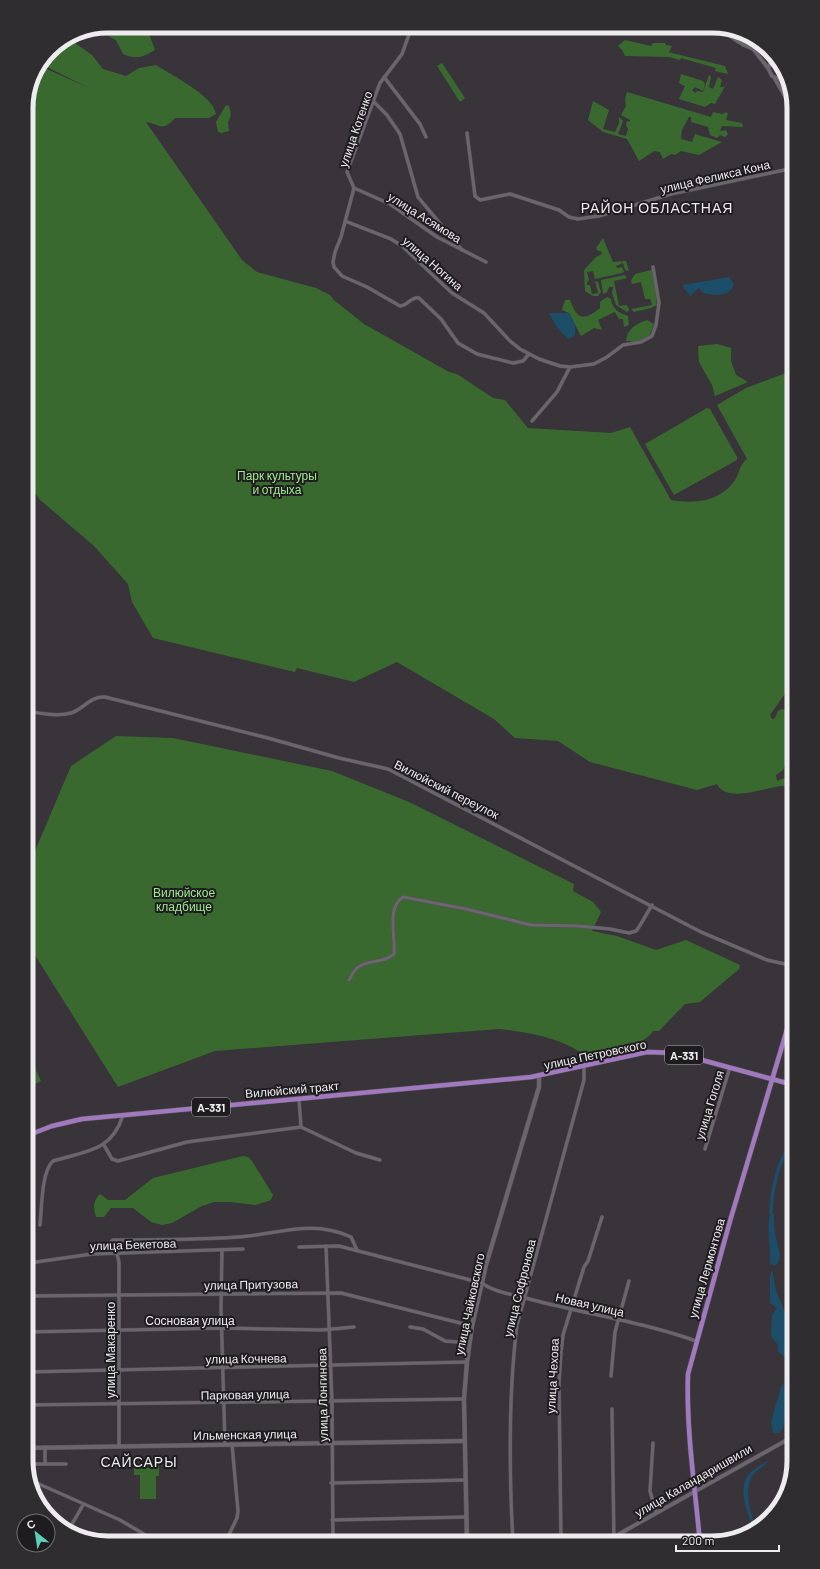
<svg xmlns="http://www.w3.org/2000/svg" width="820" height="1569" viewBox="0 0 820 1569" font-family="Barlow,sans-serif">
  <rect width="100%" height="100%" fill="#38343a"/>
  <g fill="#3a6930">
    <path d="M113,26H136L147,29L155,50C143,57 137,60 123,54L116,40L108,36L106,32Z"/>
    <polygon points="625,40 651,46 653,43 665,43 666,45 672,46 669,52 672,53 725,66 728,74 715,71 716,68 681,58 680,60 669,57 625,56 622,50 618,46"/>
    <path d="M63,41H72L92,55L103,69L126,76L139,68L156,65C171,75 213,95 216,114L209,118H175C163,132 161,125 146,122L242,260L257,272L316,288L330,295L334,300L364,324L449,372L457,374L493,398L505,400L528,428L611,433L630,427L671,500C695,504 720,502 735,480C740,472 739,465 747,459L717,405L746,388L794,370V685L792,684L770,715L772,719L775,718L778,711L782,709L787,710L790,717L794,720V737L788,748L787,761L783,770L776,775L777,781L786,777L794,784V789C790,788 786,786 782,786C766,787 726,804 717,784L697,790L590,762L558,741L515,738L494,719L397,662L354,682L297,668L295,672L153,638L132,602L128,584L94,546L39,499L26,478V103L32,77L40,66L89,88L41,64L50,50Z"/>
    <polygon points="442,63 465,98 460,102 437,66"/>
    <polygon points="681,74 703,81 705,84 703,91 695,87 692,90 695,93 697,91 703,92 709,75 711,77 709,87 713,89 718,77 722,80 720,87 724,87 729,79 715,104 711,103 705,107 679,99 685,86 679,83"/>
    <polygon points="627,92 711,117 713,112 723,114 726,112 728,113 726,120 742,123 743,127 722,126 720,131 726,130 728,134 725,137 720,135 717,138 710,135 708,127 691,122 691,117 689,117 682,130 681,139 692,142 695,134 722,142 699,155 681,151 675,155 671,154 663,159 660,152 654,151 639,161 627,139 603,132 588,120 593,101 609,110 603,129 615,132 619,123 619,117 623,121 618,134 626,136 628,129 626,125 627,121 630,122 630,120 621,115 626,106 625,99"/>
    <path d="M226,105L229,106C231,112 232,116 228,122L229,131L221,133L218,132L216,122Z"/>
    <polygon points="603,238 613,262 626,261 629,271 625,270 623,263 616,266 617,268 622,267 624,272 622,273 595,279 593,271 587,272 589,280 587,282 587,285 590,285 592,294 598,293 595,281 598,282 601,292 598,296 593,296 585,291 584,270 596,257 602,254 601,251 598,251 596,248"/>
    <polygon points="651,270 653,271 657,305 651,308 634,312 631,309 652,305 650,299 645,299 641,282 632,284 631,280 635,274"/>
    <polygon points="625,275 627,278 614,281 619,306 627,305 629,310 627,312 616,305 612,293 613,287 609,287 607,292 603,294 601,280"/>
    <path d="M607,297L611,299C612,309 619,313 628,316L629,325L624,327L623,319H619L615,312L598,320L602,330L594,328L581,336L569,313L562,310L565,300H570C577,319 583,322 600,308V302Z"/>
    <path d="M647,320L654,324L649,337L642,341H626C627,329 636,324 647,320Z"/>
    <polygon points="717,344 731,348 731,361 736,375 748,382 715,396 712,385 699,362 698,346"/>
    <polygon points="707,408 710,409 737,457 737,460 674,495 645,444"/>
    <path d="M116,736L173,738L332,771L409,802L574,884L573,891L593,902L601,912L592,931L617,936L656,950L686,940L740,965L739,969L700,1002L685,1004L659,1031H653C643,1048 604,1053 585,1056C563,1038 527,1032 499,1029L215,1051L118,1087L26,941V872L71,766Z"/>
    <polygon points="26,1049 41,1081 27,1088 26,1090"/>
    <path d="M243,1156L248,1157L252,1161L273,1195L271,1200L256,1205L230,1202H214L202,1206L172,1223L162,1225L151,1222L133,1208H111L104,1217H96C93,1207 93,1201 100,1194L108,1200H125L153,1178Z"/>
    <polygon points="151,1466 159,1466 159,1476 156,1476 156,1499 140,1499 140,1475 134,1475 134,1468 151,1468"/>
  </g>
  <g fill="#1d4e69">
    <path d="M729,277L734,284C730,297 715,296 703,293L699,288L690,296L682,285Z"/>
    <path d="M549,313H569L575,325V335L569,339C559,332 554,323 549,313Z"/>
    <path d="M771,1213L774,1215C774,1223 774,1231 776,1238C778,1249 784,1257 775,1266L770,1263C772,1246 765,1229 771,1213Z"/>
    <polygon points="772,1269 776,1291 787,1317 788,1339 791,1354 787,1358 785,1358 778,1351 778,1345 771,1336 772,1315 777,1308 770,1303 770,1277"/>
    <path d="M787,1369H790L784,1426C781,1431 780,1435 773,1433L771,1422L782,1384L784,1386L786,1383L784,1378Z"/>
    <path d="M768,1461C765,1467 756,1470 752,1476C744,1489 750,1514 756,1526L754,1528C748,1516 739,1492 746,1479C749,1471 761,1465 768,1461Z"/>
  </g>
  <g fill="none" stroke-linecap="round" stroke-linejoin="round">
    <path stroke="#1d4e69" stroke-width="3.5" d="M771,1213C771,1194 778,1156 794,1142"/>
    <g stroke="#565157" stroke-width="4">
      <g id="minor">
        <path d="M412,26L402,54L380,83L347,172L354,188L341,237L335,252L333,262L334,267L342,276L367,287L400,306C407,306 412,296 419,298L441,319L458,343L477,354L513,363L523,361L529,354"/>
        <polyline points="743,45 745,37"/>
        <polyline points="384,77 420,124 426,137"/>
        <polyline points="374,102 387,115 400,134 418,197 462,250"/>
        <polyline points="467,133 475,196 480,200 510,194 559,210 569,217 578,219 599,216 671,194 794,168"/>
        <polyline points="354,188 390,204 437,237 486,262"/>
        <polyline points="345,221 391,239 402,246 452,293 484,313 510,341 520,349 539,359 560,366 570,367 594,364 607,357 623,345 641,342 652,336 656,325 659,303 653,267"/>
        <polyline points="532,421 557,392 570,367"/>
        <path d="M26,711C40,713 57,717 71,713C84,709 90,696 105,697L268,738L339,758L388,769L701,932L767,960L794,966"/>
        <path d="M349,980C351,977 353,972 356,969C365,959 384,964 394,954C396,937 386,908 403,897L466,909L531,925L578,926L610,929L629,933L636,931L639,927L652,905"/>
        <polyline points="299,1099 301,1127 356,1153 380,1160"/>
        <polyline points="104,1145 112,1159 118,1161 187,1142 301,1127"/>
        <polyline points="705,1149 730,1067"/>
        <path d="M40,1225C42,1208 41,1172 53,1161C85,1151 112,1152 123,1115"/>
        <polyline points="326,1246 332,1402 333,1543"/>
        <path d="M299,1247L339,1246L482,1283C495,1293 517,1295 533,1300C587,1314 643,1322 696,1341"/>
        <polyline points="222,1250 221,1308 225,1444"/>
        <polyline points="26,1266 36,1262 92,1254 243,1249"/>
        <polyline points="26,1282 31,1371"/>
        <polyline points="26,1296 341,1293 472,1326"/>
        <polyline points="410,1327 423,1329 445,1341 469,1343"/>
        <polyline points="26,1332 222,1328 322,1330 354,1327"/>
        <polyline points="26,1372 467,1362"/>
        <polyline points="611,1376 615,1332 629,1281"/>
        <polyline points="26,1405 464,1399"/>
        <polyline points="612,1409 614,1543"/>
        <polyline points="653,1443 650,1491 656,1512"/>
        <polyline points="45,1447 45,1464"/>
        <path d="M119,1447V1262L117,1254L111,1247V1242L113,1240C154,1240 196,1240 238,1237C280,1234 311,1219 351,1237L357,1250"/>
        <polyline points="27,1464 66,1464"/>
        <polyline points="30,1480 120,1520 159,1543"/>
        <polyline points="331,1483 466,1480"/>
        <polyline points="332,1520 466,1517"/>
        <polyline points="68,1531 83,1505"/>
        <polyline points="225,1543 237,1518 238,1511 232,1444"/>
        <path d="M513,1543C509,1470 508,1397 517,1325L584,1080V1066"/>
        <polyline points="561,1543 559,1382 561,1352 563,1335 584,1267 588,1261 602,1217"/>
      </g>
    </g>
    <g stroke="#565157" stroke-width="4.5">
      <g id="tertiary">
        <path d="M723,28C735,44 753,49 771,55"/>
        <polyline points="754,50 768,68"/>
        <polyline points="773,58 768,68 772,76 780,80 788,77"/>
        <polyline points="775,79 794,112"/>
        <polyline points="603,1543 794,1436"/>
      </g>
    </g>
    <g stroke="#565157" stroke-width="5">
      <g id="secondary">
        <polyline points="26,1448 464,1441"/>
        <polyline points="467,1543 464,1399 467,1362 472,1326 486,1265 539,1087 539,1076"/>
      </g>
    </g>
    <g stroke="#565157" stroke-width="5.5">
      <g id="primary">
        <polyline points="26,1136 52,1126 82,1119 531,1077 647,1052 676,1053 794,1085"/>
        <path d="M700,1543C695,1487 686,1430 688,1374L730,1221L794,1006"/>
      </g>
    </g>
    <use href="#minor" stroke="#6b666d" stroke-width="3"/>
    <use href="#tertiary" stroke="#6b666d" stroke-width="3.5"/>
    <use href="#secondary" stroke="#6b666d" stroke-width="4"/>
    <use href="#primary" stroke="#a079be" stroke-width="4.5"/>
  </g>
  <g text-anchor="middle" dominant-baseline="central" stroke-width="4" stroke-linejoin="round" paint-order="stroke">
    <g fill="#1e1c1f" stroke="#b0aeb1" stroke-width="1">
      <rect x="665" y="1046" width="38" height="18" rx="3"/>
      <rect x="192" y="1098" width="38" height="18" rx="3"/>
    </g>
    <g font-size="11" font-weight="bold" fill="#efecf0">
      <text x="684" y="1055">А-331</text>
      <text x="211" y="1107">А-331</text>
    </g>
    <g font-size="12" fill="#efecf0" stroke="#1e1c1f">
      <text transform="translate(355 129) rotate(-71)">улица Котенко</text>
      <text transform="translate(715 176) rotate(-13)">улица Феликса Кона</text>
      <text transform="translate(425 217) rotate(32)">улица Асямова</text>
      <text transform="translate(433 263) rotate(41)">улица Ногина</text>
      <text transform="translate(447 789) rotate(27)">Вилюйский переулок</text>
      <text transform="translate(595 1054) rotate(-12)">улица Петровского</text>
      <text transform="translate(292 1089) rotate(-5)">Вилюйский тракт</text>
      <text transform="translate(709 1105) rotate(-73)">улица Гоголя</text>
      <text transform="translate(133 1244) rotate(-2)">улица Бекетова</text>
      <text transform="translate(706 1268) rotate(-74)">улица Лермонтова</text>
      <text transform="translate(251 1284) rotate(-1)">улица Притузова</text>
      <text transform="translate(519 1288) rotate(-76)">улица Софронова</text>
      <text transform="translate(469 1304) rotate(-78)">улица Чайковского</text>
      <text transform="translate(590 1304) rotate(13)">Новая улица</text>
      <text x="190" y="1320">Сосновая улица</text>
      <text transform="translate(110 1350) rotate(-90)">улица Макаренко</text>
      <text transform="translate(246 1358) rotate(-1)">улица Кочнева</text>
      <text transform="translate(552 1376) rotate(-87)">улица Чехова</text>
      <text transform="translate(245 1394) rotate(-1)">Парковая улица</text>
      <text transform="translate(322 1395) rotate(-91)">улица Лонгинова</text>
      <text transform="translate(245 1434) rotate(-1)">Ильменская улица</text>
      <text transform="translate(693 1480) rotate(-30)">улица Каландаришвили</text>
    </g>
    <g font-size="12" fill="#9fec90" stroke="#1e1c1f">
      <text x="277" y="475">Парк культуры<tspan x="277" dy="14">и отдыха</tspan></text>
      <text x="184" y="892">Вилюйское<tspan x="184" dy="14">кладбище</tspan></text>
    </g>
    <g font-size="14" letter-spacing="1" fill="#efecf0" stroke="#1e1c1f">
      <text x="657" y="207">РАЙОН ОБЛАСТНАЯ</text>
      <text x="139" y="1461">САЙСАРЫ</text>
    </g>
  </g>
  <path d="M0 0H820V1569H0ZM108 33H712A75 75 0 0 1 787 108V1461A75 75 0 0 1 712 1536H108A75 75 0 0 1 33 1461V108A75 75 0 0 1 108 33Z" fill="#2f2d30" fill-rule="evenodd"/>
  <path fill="none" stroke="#efecf0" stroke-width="5" d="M108 33H712A75 75 0 0 1 787 108V1461A75 75 0 0 1 712 1536H108A75 75 0 0 1 33 1461V108A75 75 0 0 1 108 33Z"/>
  <g transform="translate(36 1533) rotate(330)"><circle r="19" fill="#1e1c1f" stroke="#726f73"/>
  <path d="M0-3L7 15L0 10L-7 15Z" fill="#5dceb9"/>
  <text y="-6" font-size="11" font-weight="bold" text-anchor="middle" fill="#efecf0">С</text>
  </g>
  <path d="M676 1545v6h103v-6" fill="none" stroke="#efecf0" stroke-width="2"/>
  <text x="682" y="1545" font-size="12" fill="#efecf0" stroke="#1e1c1f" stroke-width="3" paint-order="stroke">200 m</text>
</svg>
